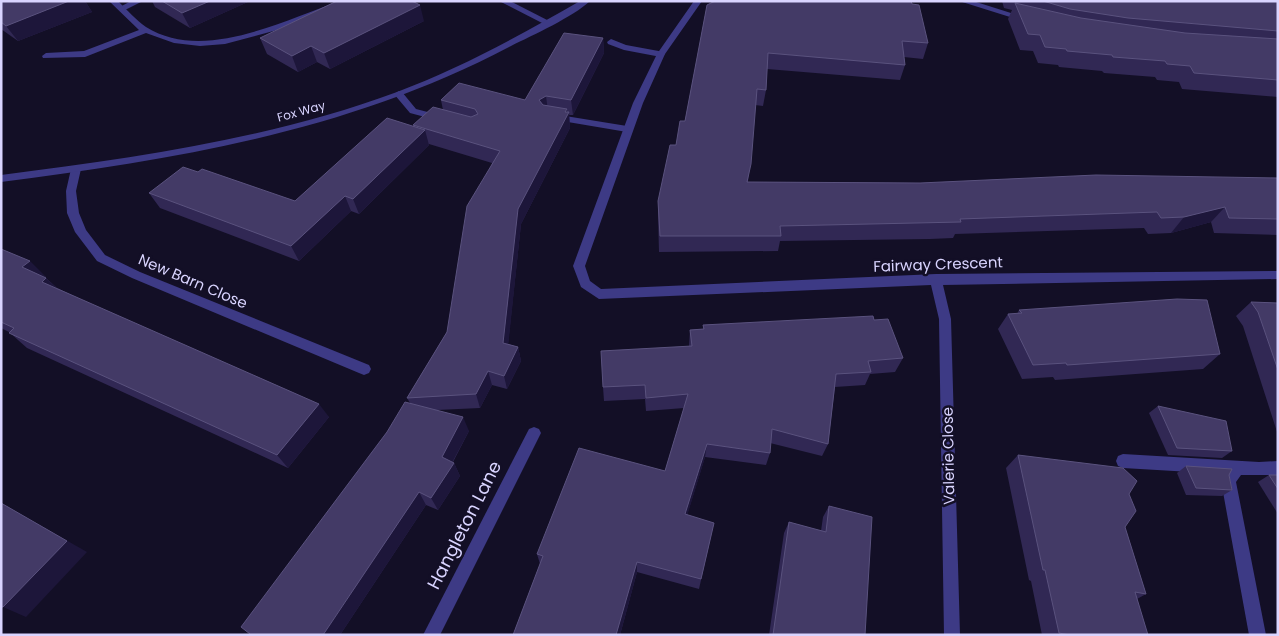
<svg xmlns="http://www.w3.org/2000/svg" width="1279" height="636" viewBox="0 0 1279 636" font-family="Poppins,sans-serif">
  <rect width="100%" height="100%" fill="#130f26"/>
  <g fill="none" stroke-linecap="round" stroke-linejoin="round">
    <g fill="#3d3a85" fill-rule="evenodd">
      <polygon points="131,1 143,1 125,10 118,8"/>
      <polygon points="611,39 626,45 664,52 665,54 661,57 624,50 608,44 607,42"/>
      <polygon points="399,91 402,92 416,109 443,116 445,118 440,121 410,113 394,94"/>
      <polygon points="553,114 627,126 632,129 627,132 550,119 550,115"/>
      <polygon points="1123,454 1259,462 1278,461 1278,475 1241,475 1236,482 1266,635 1249,635 1221,481 1225,474 1123,468 1118,466 1116,461 1118,456"/>
    </g>
    <g fill="#3d3a85" fill-rule="evenodd">
      <path d="M109,1H118C127,10 136,20 146,27C204,63 284,20 340,1H353L277,30L225,44L200,46L174,43L146,33L85,57L43,58L42,56L46,53L84,51L139,30Z"/>
      <polygon points="499,1 510,1 553,23 546,25"/>
      <polygon points="694,1 702,1 665,54 643,103 585,266 590,281 601,289 936,274 1278,271 1278,279 943,285 951,319 960,635 944,635 939,319 931,285 599,299 581,287 573,266 633,103 657,54"/>
      <polygon points="959,1 973,1 1030,19 1023,21"/>
      <polygon points="76,166 81,169 76,191 79,213 86,230 105,255 140,272 369,365 371,369 369,373 364,375 359,373 132,278 97,261 75,232 67,213 66,191 71,169"/>
      <polygon points="534,427 539,429 541,433 440,635 423,635 529,429"/>
    </g>
    <path fill="#3d3a85" fill-rule="evenodd" d="M580,1H590C573,17 533,35 511,46C350,131 179,159 1,182V175C135,158 270,139 397,92C461,68 521,35 580,1Z"/>
  </g>
  <g fill="#312854">
    <polygon points="1,1 85,1 92,12 18,41 1,29"/>
    <polygon points="152,1 250,1 190,28 155,7"/>
    <polygon points="1002,1 1278,1 1278,97 1182,89 1179,82 1157,80 1155,77 1104,73 1102,71 1059,67 1058,65 1038,63 1033,51 1020,50 1008,19 1012,10 1004,8"/>
    <polygon points="912,4 928,43 923,59 904,57 905,65 900,80 767,69 766,90 763,106 755,105 748,182 920,183 1278,178 1278,235 1214,233 1211,222 1171,233 1148,234 1144,228 955,234 953,238 930,239 780,241 778,251 659,252 658,216 658,201 685,121 707,5"/>
    <polygon points="424,21 330,69 317,62 298,72 267,54 260,38"/>
    <polygon points="603,38 604,53 573,115 569,115 570,128 521,224 508,344 518,347 521,361 507,389 492,385 480,408 437,410 469,431 453,462 454,463 460,476 438,510 426,505 340,635 410,403 407,398 447,332 492,163 429,144 429,145 359,214 351,211 299,261 160,208 149,193 198,172 295,201 413,126 413,125 443,110 441,100 525,100"/>
    <polygon points="1,249 46,277 45,277 57,288 329,417 288,468 27,348 9,332 1,328"/>
    <polygon points="1251,302 1278,303 1278,435 1243,326 1236,316"/>
    <polygon points="1019,310 1220,354 1203,369 1055,380 1053,377 1022,379 998,329 1008,314 1017,314"/>
    <polygon points="874,320 903,358 895,372 870,374 865,385 835,387 828,444 822,456 770,443 770,453 766,465 705,457 687,515 714,523 699,589 637,572 620,635 513,635 540,564 537,554 665,471 684,408 646,411 645,399 604,401 603,387 689,346 690,330 703,329 703,325"/>
    <polygon points="1158,406 1232,451 1222,458 1168,455 1149,413"/>
    <polygon points="1018,455 1129,494 1125,527 1146,594 1137,599 1148,635 1042,635 1031,581 1029,580 1006,468"/>
    <polygon points="1186,466 1229,475 1232,490 1222,496 1186,495 1177,473"/>
    <polygon points="1269,475 1278,475 1278,514 1258,482"/>
    <polygon points="829,506 865,635 769,635 784,533 789,522 821,531 823,517"/>
  </g>
  <g fill="#1d163a">
    <polygon points="69,1 85,1 92,12 18,41 6,26"/>
    <polygon points="210,1 250,1 190,28 182,13"/>
    <polygon points="420,5 424,21 330,69 324,53"/>
    <polygon points="603,38 604,53 573,115 571,100"/>
    <polygon points="311,46 317,62 298,72 292,56"/>
    <polygon points="546,96 548,111 539,100"/>
    <polygon points="567,109 567,115 569,112 570,128 521,224 507,357 503,343 518,209"/>
    <polygon points="425,130 429,145 359,214 353,199"/>
    <polygon points="345,196 351,211 299,261 291,246"/>
    <polygon points="1225,207 1211,222 1171,233 1184,217"/>
    <polygon points="30,261 46,277 38,283 22,267"/>
    <polygon points="46,278 62,293 42,282"/>
    <polygon points="518,347 521,361 507,389 504,376"/>
    <polygon points="488,371 492,385 480,408 476,394"/>
    <polygon points="319,404 329,417 288,468 277,455"/>
    <polygon points="463,417 469,431 448,470 442,457"/>
    <polygon points="707,444 705,457 684,526 685,514"/>
    <polygon points="454,463 460,476 438,510 431,498"/>
    <polygon points="419,492 426,505 340,635 323,635"/>
    <polygon points="1,503 87,552 26,617 3,607"/>
    <polygon points="637,562 637,572 620,635 616,635"/>
  </g>
  <g fill="#433a66" stroke="#5a527e">
    <polygon points="1,1 69,1 6,26 1,22"/>
    <polygon points="162,1 210,1 182,13"/>
    <polygon points="337,1 412,1 420,5 324,53 311,46 292,56 260,38"/>
    <polygon points="715,1 911,1 912,4 919,5 928,43 902,41 905,65 768,53 766,90 757,89 751,164 747,182 920,183 1096,175 1278,178 1278,219 1229,218 1225,207 1184,217 1161,218 1157,212 960,219 961,222 780,226 781,236 660,236 658,201 670,145 676,145 680,121 685,121 707,5"/>
    <polygon points="1043,1 1278,1 1278,31 1128,18 1070,9"/>
    <polygon points="1015,3 1081,18 1185,33 1278,39 1278,80 1194,73 1190,66 1167,64 1165,61 1113,57 1112,55 1067,51 1066,49 1045,47 1040,35 1028,34"/>
    <polygon points="564,33 603,38 571,100 546,96 539,100 543,105 567,109 565,112 569,112 518,209 503,343 518,347 504,376 488,371 476,394 407,398 447,332 467,206 500,151 413,125 433,107 471,117 478,114 475,109 441,100 459,83 525,100"/>
    <polygon points="387,118 425,130 353,199 345,196 291,246 149,193 183,167 198,172 202,169 295,201"/>
    <polygon points="1,249 30,261 22,267 46,278 42,282 319,404 277,455 9,333 14,328 1,322"/>
    <polygon points="1177,299 1207,300 1220,354 1067,365 1066,363 1033,365 1008,314 1022,313 1019,310"/>
    <polygon points="1251,302 1278,303 1278,370 1258,312"/>
    <polygon points="873,316 874,320 888,319 903,358 868,361 871,372 836,374 828,444 772,429 770,453 707,444 685,514 714,523 701,579 637,562 616,635 513,635 543,556 537,554 579,448 665,471 688,394 646,398 645,385 603,387 601,351 692,346 690,330 704,329 703,325"/>
    <polygon points="405,402 463,417 442,457 454,463 431,498 419,492 323,635 249,635 250,634 241,627 387,432"/>
    <polygon points="1158,406 1226,421 1232,451 1177,448"/>
    <polygon points="1018,455 1123,468 1137,481 1129,494 1136,511 1125,527 1146,594 1135,592 1148,635 1070,635 1059,633 1045,570 1043,570"/>
    <polygon points="1186,466 1232,469 1229,475 1232,490 1196,488"/>
    <polygon points="1269,475 1278,475 1278,489"/>
    <polygon points="1,503 67,541 3,607 1,607"/>
    <polygon points="829,506 872,517 865,635 773,635 789,522 826,532"/>
  </g>
  <g text-anchor="middle" dominant-baseline="central" stroke-width="5" stroke-linejoin="round" paint-order="stroke">
    <g font-size="12" fill="#d9d4ff" stroke="#130f26">
      <text transform="translate(301 111) rotate(-15)">Fox Way</text>
    </g>
    <g font-size="15" fill="#d9d4ff" stroke="#130f26">
      <text transform="translate(938 264) rotate(-2)">Fairway Crescent</text>
      <text transform="translate(193 281) rotate(23)">New Barn Close</text>
      <text transform="translate(948 456) rotate(-91)">Valerie Close</text>
    </g>
    <g font-size="18" fill="#d9d4ff" stroke="#130f26">
      <text transform="translate(464 525) rotate(-63)">Hangleton Lane</text>
    </g>
  </g>
  <rect width="1279" height="636" fill="none" stroke="#d9d4ff" stroke-width="5"/>
</svg>
